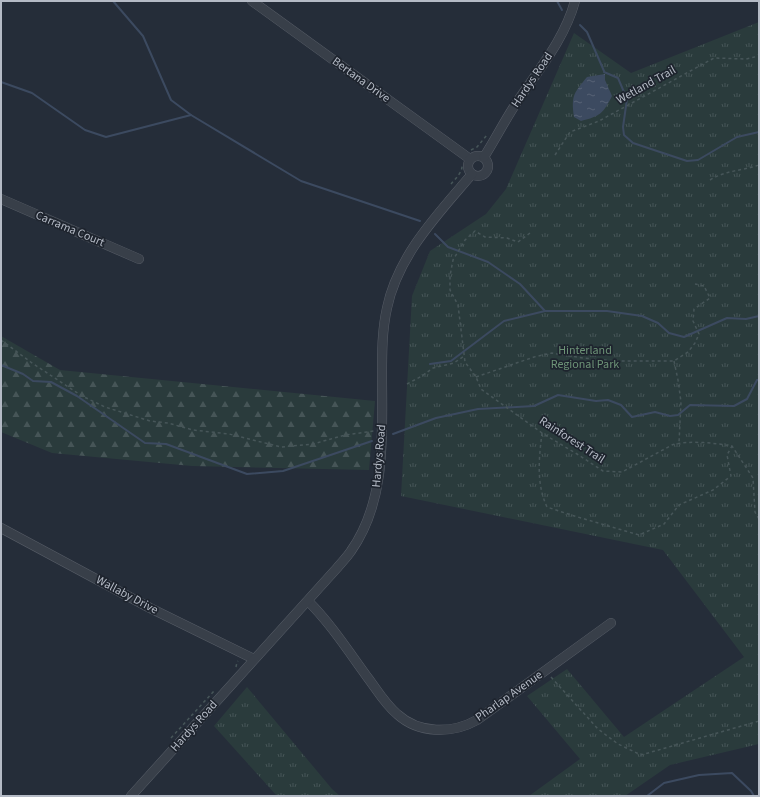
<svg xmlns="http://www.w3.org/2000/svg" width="760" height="797" viewBox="0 0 760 797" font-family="'Source Sans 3',sans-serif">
  <defs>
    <pattern id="grass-tufts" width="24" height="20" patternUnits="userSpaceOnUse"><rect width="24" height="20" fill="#2a3b3c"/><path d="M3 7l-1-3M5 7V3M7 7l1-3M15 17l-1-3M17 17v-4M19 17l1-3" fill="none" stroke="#465557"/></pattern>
    <pattern id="forest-firs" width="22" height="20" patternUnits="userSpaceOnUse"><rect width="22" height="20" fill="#2a3b3c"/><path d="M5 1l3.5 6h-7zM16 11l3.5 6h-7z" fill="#465557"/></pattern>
    <pattern id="water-ripples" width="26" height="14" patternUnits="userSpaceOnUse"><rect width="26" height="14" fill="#3c4a60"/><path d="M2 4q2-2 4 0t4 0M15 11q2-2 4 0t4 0" fill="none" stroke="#566275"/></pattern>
  </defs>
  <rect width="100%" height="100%" fill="#252d39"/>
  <g fill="url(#grass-tufts)">
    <polygon points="759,22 759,744 670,765 625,796 529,796 580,759 527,696 567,669 624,737 744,657 663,550 401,496 412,296 430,251 486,214 506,189 574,33 631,73"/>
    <polygon points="247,687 332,789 340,796 277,796 214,726"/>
  </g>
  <polygon fill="url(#forest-firs)" points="1,336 60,370 375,401 369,470 192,466 52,453 1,432"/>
  <path fill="url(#water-ripples)" d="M605,74V80L612,96C603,114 600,116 581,121L574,117C571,95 574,93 587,77Z"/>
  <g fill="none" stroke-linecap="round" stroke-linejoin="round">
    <g stroke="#3c4a60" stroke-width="2">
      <polyline points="113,1 143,36 171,100 191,115 301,181 420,221"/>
      <polyline points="557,1 562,10"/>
      <polyline points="580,25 587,32 604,71"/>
      <polyline points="604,72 618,78 627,99 623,127 624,135 633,143 687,161 698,160 737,137 759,132"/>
      <polyline points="1,82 32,93 85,130 106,137 191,115"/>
      <polyline points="435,234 448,247 488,262 520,284 545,311"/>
      <polyline points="430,364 451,361 504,321 545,311 607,311 642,316 658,323 669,333 684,337 727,318 746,319 759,316"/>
      <polyline points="1,365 23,374 33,381 51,382 77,396 145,443 166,444 247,474 283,471 372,441"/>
      <polyline points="393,434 436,418 478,409 534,406 558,395 596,401 608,400 621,405 632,417 655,412 670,416 678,415 690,405 734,406 747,399 757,380 759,380"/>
      <polyline points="647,796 664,783 699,775 732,773 751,791 754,796"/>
    </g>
    <g stroke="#575d67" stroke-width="10">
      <g id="minor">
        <polyline points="252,1 470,159"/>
        <circle cx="478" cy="166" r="10"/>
        <path d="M484,157C496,138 506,118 519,99C540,68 565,38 575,1"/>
        <polyline points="1,199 139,259"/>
        <polyline points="1,528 150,608 254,659"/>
        <path d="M308,601C331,624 349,652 368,678C377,690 385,704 397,714C419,734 452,734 477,720L611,623"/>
        <path d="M131,796L337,568C342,562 347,557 351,551C387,500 382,434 382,375C382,353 382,330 387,308C398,255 438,214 472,174"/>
      </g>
    </g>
    <g stroke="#475659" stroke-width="1.5" stroke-dasharray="3 3" stroke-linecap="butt">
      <polyline points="471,150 477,147 487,135"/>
      <polyline points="555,155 570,132 599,121 714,58 746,59 759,56"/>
      <path d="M710,180C726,170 742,171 759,165"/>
      <path d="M451,184C456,178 463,172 462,164"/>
      <path d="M530,233L518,242L507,238L485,237L475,231L465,240L453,260L450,276V290L458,305L465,362L476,377L481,389L542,433L577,454L603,471L622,472L672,445C688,440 715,443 732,446L753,478L755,512L759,519"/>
      <polyline points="1,340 32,363 82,396 105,407 150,421 168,423 193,430 229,434 281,447 313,444 345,435 374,431"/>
      <polyline points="674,361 678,380 681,402 679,443"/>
      <polyline points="476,377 534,357 552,353 583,358 615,361 674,361 688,352 695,343 699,334 693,321 694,309 710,298 704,286 695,284"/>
      <polyline points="407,384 422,376 433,368 454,363 464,356"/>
      <path d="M542,433C539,458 536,483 547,507L571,515L639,535L664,524L679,505L713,490L731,476L727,455L732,446"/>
      <polyline points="236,667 237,662 238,661"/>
      <polyline points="551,677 598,729 618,744 641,755 759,721"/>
      <polyline points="171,738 214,691"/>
    </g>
    <use href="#minor" stroke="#383f49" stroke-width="9"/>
  </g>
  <g text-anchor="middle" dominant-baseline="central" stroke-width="3.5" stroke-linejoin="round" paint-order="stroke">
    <g font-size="12" fill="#b4bac5" stroke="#1e242e">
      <text transform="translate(361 80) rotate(36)">Bertana Drive</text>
      <text transform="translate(532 80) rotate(-56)">Hardys Road</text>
      <text transform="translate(646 85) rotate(-29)">Wetland Trail</text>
      <text transform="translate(70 229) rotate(23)">Carrama Court</text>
      <text transform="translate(572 440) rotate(33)">Rainforest Trail</text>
      <text transform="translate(379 456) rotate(-85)">Hardys Road</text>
      <text transform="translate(127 595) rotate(28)">Wallaby Drive</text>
      <text transform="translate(509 696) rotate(-35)">Pharlap Avenue</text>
      <text transform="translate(194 726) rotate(-48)">Hardys Road</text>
    </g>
    <g font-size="12" fill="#6d9377" stroke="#1e242e">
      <text x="585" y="350">Hinterland<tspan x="585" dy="14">Regional Park</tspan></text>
    </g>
  </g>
  <rect width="760" height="797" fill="none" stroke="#b4bac5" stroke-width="4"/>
</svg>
